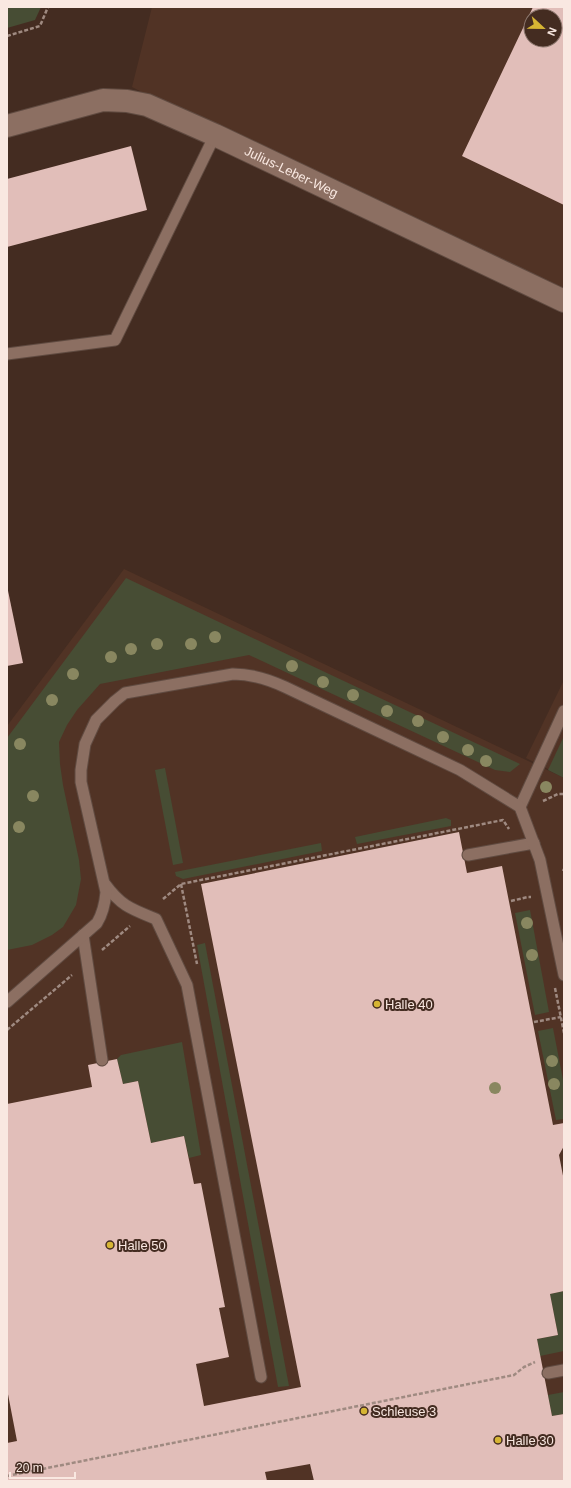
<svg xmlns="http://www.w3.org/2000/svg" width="571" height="1488" viewBox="0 0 571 1488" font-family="Helvetica,sans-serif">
  <rect width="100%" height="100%" fill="#442c21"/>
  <g fill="#513325" fill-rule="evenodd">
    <path d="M152,7H564V303L386,217L132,87ZM531,16H555V40H531Z"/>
    <polygon points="124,569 564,778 564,1481 7,1481 7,726"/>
    <polygon points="564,680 564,777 526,758"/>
  </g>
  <g fill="#474d34">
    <polygon points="7,7 41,7 35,20 7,28"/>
    <polygon points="126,578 276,649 520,764 510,772 495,770 249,655 100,684 77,710 67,725 59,742 60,764 63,785 79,860 81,879 76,905 63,927 52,935 32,945 7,950 7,738"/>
    <polygon points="564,736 564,778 548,770"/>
    <polygon points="165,768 183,863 173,865 155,770"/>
    <polygon points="446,818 451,820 451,826 357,844 355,837"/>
    <polygon points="321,843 322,851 183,879 176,876 175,872"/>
    <polygon points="530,910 549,1012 535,1015 515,913"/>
    <polygon points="205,943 289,1386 278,1387 197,945"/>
    <polygon points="553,1028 564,1085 564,1119 556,1120 538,1031"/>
    <polygon points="182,1042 201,1155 189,1158 184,1136 151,1143 138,1081 123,1084 117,1059 121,1055"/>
    <polygon points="564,1291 564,1351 540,1356 537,1339 558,1335 550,1294"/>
    <polygon points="564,1392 564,1414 552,1416 548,1395"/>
  </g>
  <g fill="#e1beb9" fill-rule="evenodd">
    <path d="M533,7H564V205L462,156ZM531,16H555V40H531Z"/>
    <polygon points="131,146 147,210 7,247 7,179"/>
    <polygon points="7,586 23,663 7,666"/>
    <polygon points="459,832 467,873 502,866 553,1125 564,1123 564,1146 559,1155 564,1181 564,1291 550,1294 558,1335 537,1339 552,1416 564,1414 564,1481 314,1481 310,1464 265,1472 267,1481 7,1481 7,1443 17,1441 7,1389 7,1104 92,1087 88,1065 117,1059 123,1084 138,1081 151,1143 184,1136 194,1184 201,1183 225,1307 219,1308 229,1357 196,1364 204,1406 301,1387 201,884"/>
  </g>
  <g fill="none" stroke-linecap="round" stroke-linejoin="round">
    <g stroke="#604b41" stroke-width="13">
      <g id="service">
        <polyline points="7,354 115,340 215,135"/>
        <polyline points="520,807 564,711"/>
        <polyline points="468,855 534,843"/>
        <path d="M105,884C121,906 131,909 156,919L187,985L261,1377"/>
        <polyline points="83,935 102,1060"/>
        <path d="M7,1002L97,923C103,913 105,904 106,892L81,782V770L85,744L96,720L115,701L125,693L233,674C251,674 268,679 285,687L460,770L520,807L540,860L564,975"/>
        <polyline points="548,1373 564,1370"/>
      </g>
    </g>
    <g stroke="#604b41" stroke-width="24">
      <g id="minor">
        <path id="s1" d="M7,126L103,100L127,101L147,105L215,135L564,301"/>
      </g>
    </g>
    <g stroke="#9f8a81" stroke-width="2.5" stroke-dasharray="4 2" stroke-linecap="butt">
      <polyline points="7,36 40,26 48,7"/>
      <polyline points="543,801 558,794 564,794"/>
      <polyline points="563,871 564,869"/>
      <polyline points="181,884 197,964"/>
      <polyline points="163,899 181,884 503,820 509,829"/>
      <polyline points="511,901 528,897 531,897"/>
      <polyline points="102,950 130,926"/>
      <polyline points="555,988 564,1033"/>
      <polyline points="534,1022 561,1017"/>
      <polyline points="7,1030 72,975"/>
      <polyline points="7,1476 514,1375 524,1367 535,1362"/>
    </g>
    <use href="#service" stroke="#8c6f62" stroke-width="11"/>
    <use href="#minor" stroke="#8c6f62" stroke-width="22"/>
  </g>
  <g fill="#898760">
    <circle cx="215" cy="637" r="6"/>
    <circle cx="157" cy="644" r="6"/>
    <circle cx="191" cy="644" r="6"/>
    <circle cx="131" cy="649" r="6"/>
    <circle cx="111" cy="657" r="6"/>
    <circle cx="292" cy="666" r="6"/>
    <circle cx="73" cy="674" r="6"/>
    <circle cx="323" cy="682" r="6"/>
    <circle cx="353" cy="695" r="6"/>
    <circle cx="52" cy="700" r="6"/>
    <circle cx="387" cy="711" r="6"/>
    <circle cx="418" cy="721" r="6"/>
    <circle cx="443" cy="737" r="6"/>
    <circle cx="20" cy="744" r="6"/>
    <circle cx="468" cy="750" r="6"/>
    <circle cx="486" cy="761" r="6"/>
    <circle cx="546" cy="787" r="6"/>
    <circle cx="33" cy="796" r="6"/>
    <circle cx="19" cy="827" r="6"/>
    <circle cx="527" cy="923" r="6"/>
    <circle cx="532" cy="955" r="6"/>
    <circle cx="552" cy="1061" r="6"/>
    <circle cx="554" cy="1084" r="6"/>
    <circle cx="495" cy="1088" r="6"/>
  </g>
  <g fill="#d6b534" stroke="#442c21" stroke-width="1.5">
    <circle cx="377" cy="1004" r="4"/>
    <circle cx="110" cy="1245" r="4"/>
    <circle cx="364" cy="1411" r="4"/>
    <circle cx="498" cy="1440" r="4"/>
  </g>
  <g text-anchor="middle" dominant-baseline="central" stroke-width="4" stroke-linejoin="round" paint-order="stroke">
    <g font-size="13" fill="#f9e8e1" stroke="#442c21">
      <text stroke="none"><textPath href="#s1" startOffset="303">Julius-Leber-Weg</textPath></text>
    </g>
    <g font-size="13" fill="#f9e8e1" stroke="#442c21" text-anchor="start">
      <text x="385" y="1004">Halle 40</text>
      <text x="118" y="1245">Halle 50</text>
      <text x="372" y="1411">Schleuse 3</text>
      <text x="506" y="1440">Halle 30</text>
    </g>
  </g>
  <rect width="571" height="1488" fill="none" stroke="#f9e8e1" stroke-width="16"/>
  <g transform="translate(543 28) rotate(112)"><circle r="19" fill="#442c21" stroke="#8c776e"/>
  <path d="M0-3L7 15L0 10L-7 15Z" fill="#d6b534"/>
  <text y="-6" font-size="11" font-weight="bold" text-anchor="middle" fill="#f9e8e1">N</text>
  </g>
  <path d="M10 1472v6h65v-6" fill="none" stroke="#f9e8e1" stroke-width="2"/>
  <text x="16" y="1472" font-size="12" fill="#f9e8e1" stroke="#442c21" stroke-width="3" paint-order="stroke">20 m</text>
</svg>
